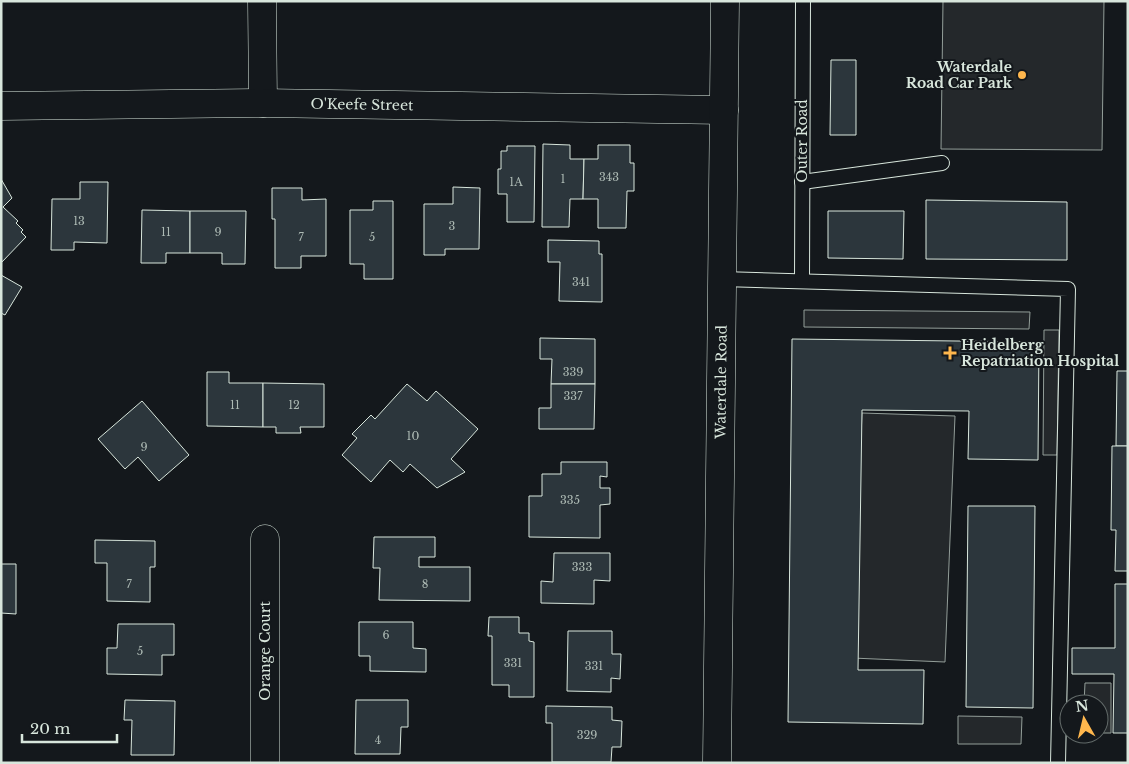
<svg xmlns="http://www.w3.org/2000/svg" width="1129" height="764" viewBox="0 0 1129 764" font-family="'Libre Baskerville',serif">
  <rect width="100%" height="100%" fill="#14181c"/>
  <g fill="#24282b" stroke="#939e99">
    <polygon points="943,1 1104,1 1102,150 941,149"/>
    <polygon points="804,310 1030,312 1029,329 804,327"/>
    <polygon points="1044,330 1059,330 1057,455 1043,455"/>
    <polygon points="862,413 955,416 945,662 852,658"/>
    <polygon points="1085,683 1111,683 1111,733 1099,733 1099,704 1084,704"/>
    <polygon points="958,716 1022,717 1021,744 958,744"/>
  </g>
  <g fill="#2c363c" stroke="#d8e6dc">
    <polygon points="831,60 856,60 856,135 830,135"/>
    <polygon points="543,144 570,145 570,159 584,159 583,199 570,199 569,227 542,227"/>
    <polygon points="598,145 630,145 630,163 634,163 634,191 627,191 626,228 598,228 598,199 583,199 584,159 598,159"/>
    <polygon points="507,146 535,146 534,222 507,222 507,194 498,194 498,169 501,169 501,151 507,151"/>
    <polygon points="1,179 12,198 3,207 18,221 16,223 23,230 21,232 26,237 1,263"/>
    <polygon points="80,182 108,182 107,243 74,242 74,250 51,250 52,199 80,199"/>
    <polygon points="453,187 480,188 479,249 445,249 445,255 424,255 424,204 453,204"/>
    <polygon points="272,188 302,188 302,200 326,199 326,256 301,256 301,268 275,268 275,219 272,219"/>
    <polygon points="926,200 1067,202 1067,260 926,259"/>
    <polygon points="373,201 393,201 393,279 364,279 364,264 350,264 350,210 373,210"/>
    <polygon points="142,210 190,211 190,253 166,253 166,263 141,263"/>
    <polygon points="190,211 246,211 245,264 222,264 222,253 190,253"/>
    <polygon points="828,211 904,211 903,259 828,258"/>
    <polygon points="548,240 599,241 599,254 602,254 602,302 559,301 560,262 548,262"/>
    <polygon points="1,275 22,287 5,315 1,313"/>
    <polygon points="540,338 595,339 595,384 551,384 552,359 540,359"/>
    <polygon points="792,339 1039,342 1038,460 968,459 969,411 862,410 858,670 924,670 923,724 788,722"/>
    <polygon points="1117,371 1128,371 1128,446 1116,446"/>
    <polygon points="207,372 229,372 229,383 263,383 263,427 207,426"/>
    <polygon points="263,383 324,384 324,427 300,427 301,433 276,433 276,427 263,427"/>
    <polygon points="407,384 427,401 436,391 478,429 451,459 465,472 437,488 410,464 403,472 390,460 371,482 342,455 357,438 352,434 371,415 375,419"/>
    <polygon points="551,384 595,384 594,429 539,429 539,408 551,408"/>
    <polygon points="142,401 189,455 159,481 138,457 125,469 98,439"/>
    <polygon points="1112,446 1128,446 1128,571 1115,571 1116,530 1111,530"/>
    <polygon points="561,462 607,462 607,477 600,476 600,488 610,488 610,504 600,505 600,538 529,537 529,496 542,496 542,474 561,474"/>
    <polygon points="968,506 1035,506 1033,708 966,707"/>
    <polygon points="374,537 435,537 435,557 419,557 419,567 470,567 470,601 379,600 380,568 373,568"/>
    <polygon points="95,540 155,541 155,567 150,567 150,602 107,601 107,563 95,563"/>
    <polygon points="554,553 610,553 610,581 594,580 594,604 541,603 541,581 553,582"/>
    <polygon points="1,564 16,564 16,614 1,613"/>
    <polygon points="1115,584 1128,584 1128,733 1113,733 1114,674 1072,674 1072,648 1115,648"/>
    <polygon points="489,617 519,617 519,633 529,633 529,641 534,642 534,697 509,697 509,685 492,685 492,636 488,636"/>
    <polygon points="359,622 413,622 413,648 426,649 426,672 370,671 370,656 359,656"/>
    <polygon points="118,624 174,624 174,655 162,655 162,675 107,674 107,648 117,648"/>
    <polygon points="568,631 612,631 612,654 621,654 620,679 611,678 611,692 567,691"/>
    <polygon points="125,700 175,701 174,755 131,755 132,720 124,720"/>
    <polygon points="356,700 408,700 408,727 401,727 400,754 355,754"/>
    <polygon points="546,706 612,707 612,720 622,721 621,747 612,747 611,762 552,762 552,723 546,723"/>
  </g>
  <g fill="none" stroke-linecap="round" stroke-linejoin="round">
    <g stroke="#d8e6dc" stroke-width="16">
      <g id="service">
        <polyline points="802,182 942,163"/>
        <polyline points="722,279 1068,289 1058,763"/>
        <polyline points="802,281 803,1"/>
      </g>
    </g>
    <g stroke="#d8e6dc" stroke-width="29">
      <g id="minor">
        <polyline points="262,1 263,103"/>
        <path id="s1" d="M1,106L263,103L724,110"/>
        <polyline points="265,539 265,763"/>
      </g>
    </g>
    <g stroke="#d8e6dc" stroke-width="29">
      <g id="tertiary">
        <path id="s2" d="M717,763L725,1"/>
      </g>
    </g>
    <use href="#service" stroke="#14181c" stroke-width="14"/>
    <use href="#minor" stroke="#14181c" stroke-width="28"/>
    <use href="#tertiary" stroke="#14181c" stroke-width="28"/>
  </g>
  <g fill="#ffb74d" stroke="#14181c" stroke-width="2">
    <circle cx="1022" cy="75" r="5"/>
    <path d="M947.5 345.5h5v5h5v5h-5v5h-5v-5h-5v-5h5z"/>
  </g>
  <g text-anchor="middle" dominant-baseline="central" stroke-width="4" stroke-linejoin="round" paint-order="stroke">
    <g font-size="11" fill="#adbab4">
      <text x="609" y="177">343</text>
      <text x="563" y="179">1</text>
      <text x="516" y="182">1A</text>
      <text x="79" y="221">13</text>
      <text x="452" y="226">3</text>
      <text x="166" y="232">11</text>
      <text x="218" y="232">9</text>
      <text x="301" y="237">7</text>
      <text x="372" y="237">5</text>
      <text x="581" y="282">341</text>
      <text x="573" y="372">339</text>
      <text x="573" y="396">337</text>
      <text x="235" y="405">11</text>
      <text x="294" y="405">12</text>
      <text x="413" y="436">10</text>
      <text x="144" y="447">9</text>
      <text x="570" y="500">335</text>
      <text x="582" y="567">333</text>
      <text x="129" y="584">7</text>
      <text x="425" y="584">8</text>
      <text x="386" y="635">6</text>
      <text x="140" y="651">5</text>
      <text x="513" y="663">331</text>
      <text x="594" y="666">331</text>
      <text x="587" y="735">329</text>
      <text x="378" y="740">4</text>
    </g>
    <g font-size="14" font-weight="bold" fill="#d8e6dc" stroke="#14181c" text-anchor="end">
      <text x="1012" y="67">Waterdale<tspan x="1012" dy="16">Road Car Park</tspan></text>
      <text x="961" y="345" text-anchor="start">Heidelberg<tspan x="961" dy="16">Repatriation Hospital</tspan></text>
    </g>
    <g font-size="14" fill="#d8e6dc" stroke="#14181c">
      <text stroke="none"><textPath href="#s1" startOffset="361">O'Keefe Street</textPath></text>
      <text transform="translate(802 141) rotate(-90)">Outer Road</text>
      <text stroke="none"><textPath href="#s2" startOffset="381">Waterdale Road</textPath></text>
      <text transform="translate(265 651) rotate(-90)">Orange Court</text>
    </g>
  </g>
  <rect width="1129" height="764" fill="none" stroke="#d8e6dc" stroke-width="5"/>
  <g transform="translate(1084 719) rotate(352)"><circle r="24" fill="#14181c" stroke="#626a69"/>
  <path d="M0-4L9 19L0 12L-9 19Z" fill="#ffb74d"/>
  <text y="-8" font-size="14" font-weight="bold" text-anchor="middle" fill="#d8e6dc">N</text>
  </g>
  <path d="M22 734v8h95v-8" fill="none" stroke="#d8e6dc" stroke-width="2.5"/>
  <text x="30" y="734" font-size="15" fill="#d8e6dc" stroke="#14181c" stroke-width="4" paint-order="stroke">20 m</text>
</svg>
